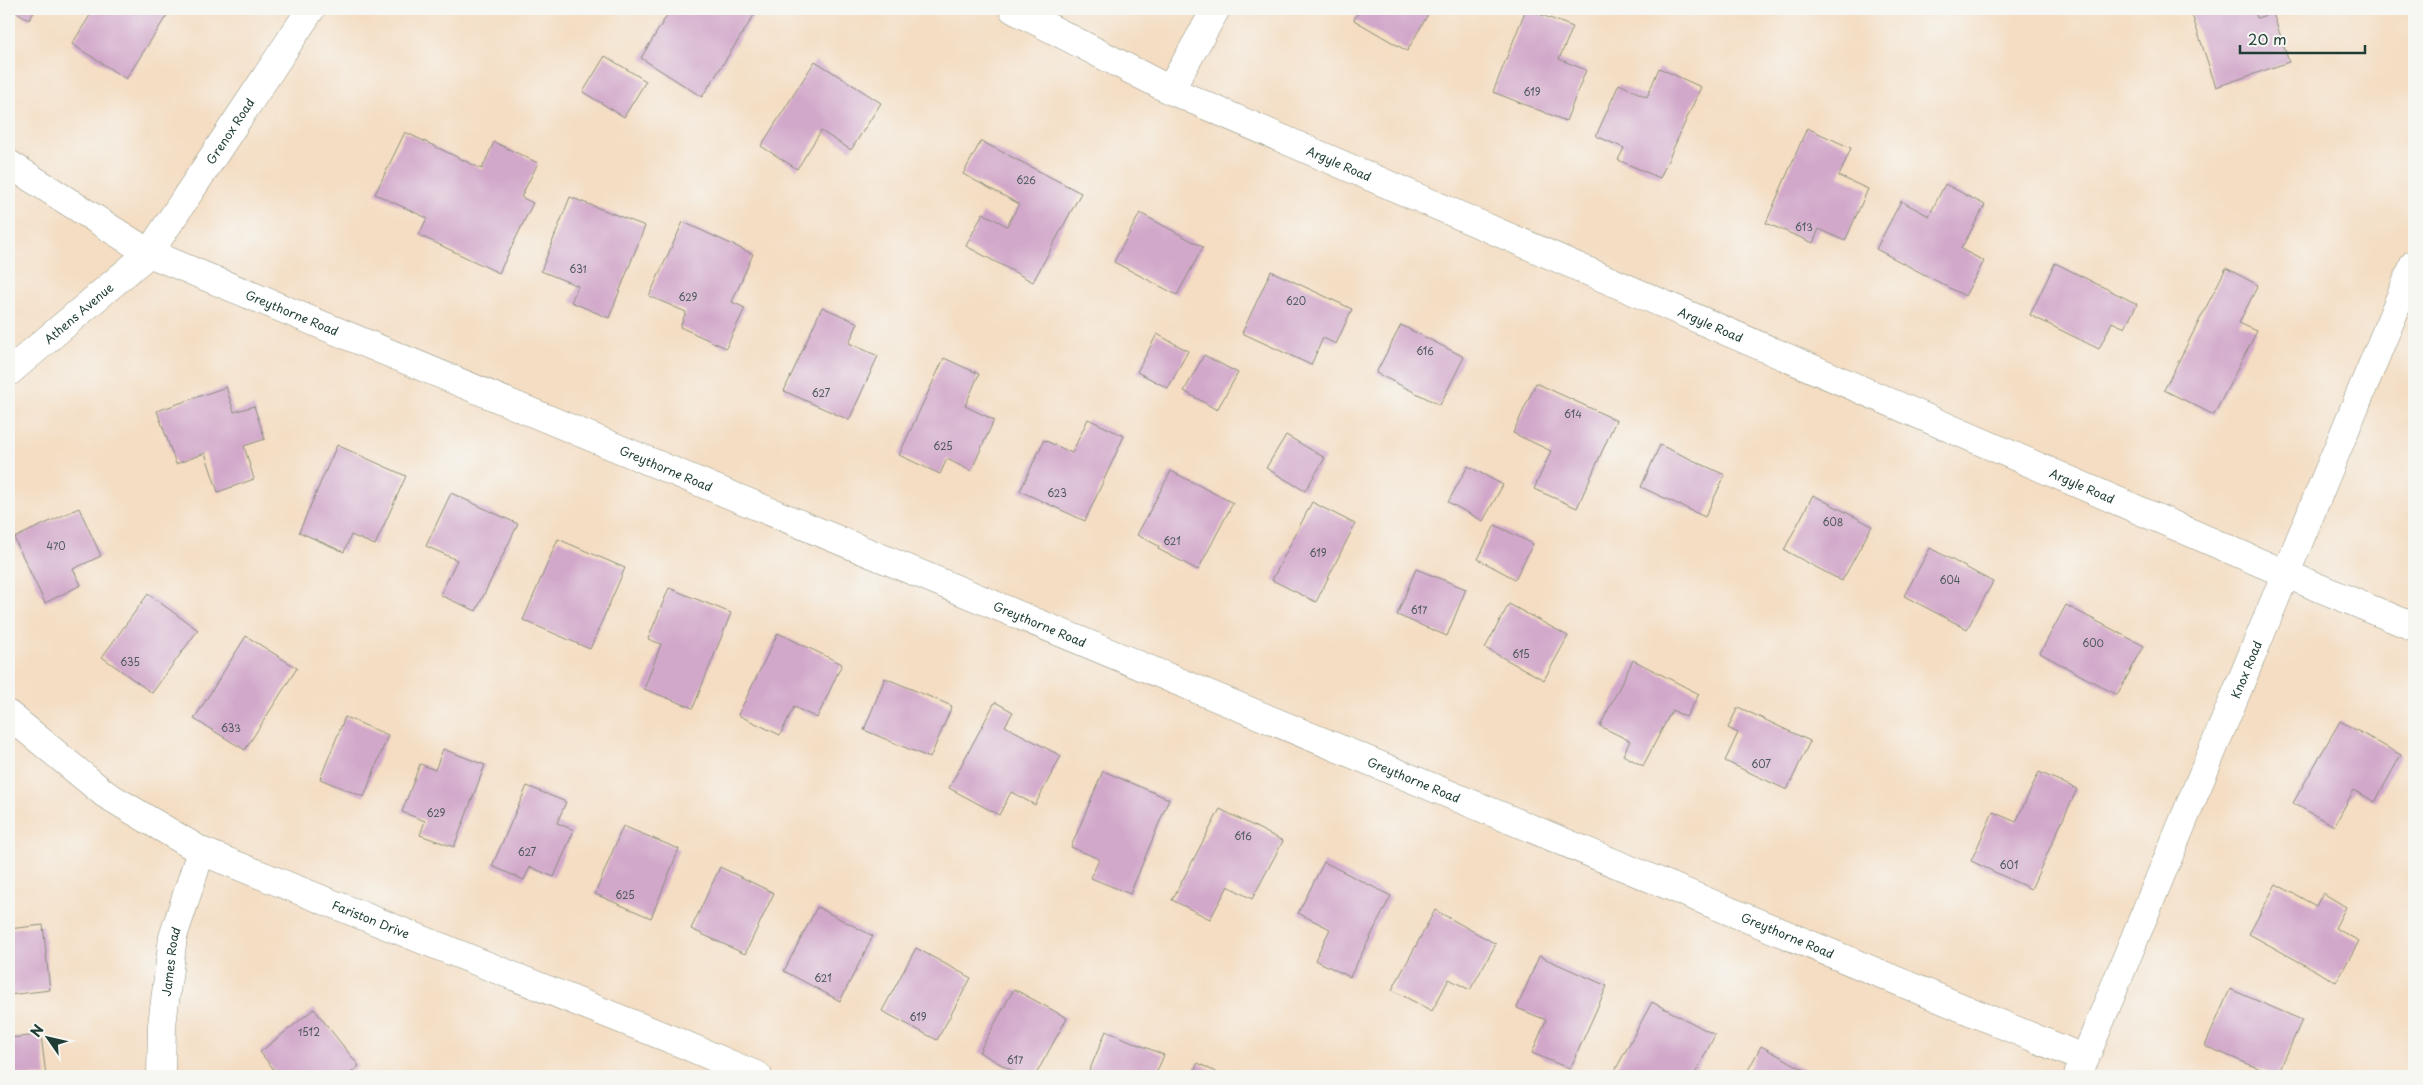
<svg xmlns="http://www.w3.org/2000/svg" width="2423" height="1085" viewBox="0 0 2423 1085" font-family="'Playpen Sans',sans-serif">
  <rect width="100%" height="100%" fill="#f6f6f2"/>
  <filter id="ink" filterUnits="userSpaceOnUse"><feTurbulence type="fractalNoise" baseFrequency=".02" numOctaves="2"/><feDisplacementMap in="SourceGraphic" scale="10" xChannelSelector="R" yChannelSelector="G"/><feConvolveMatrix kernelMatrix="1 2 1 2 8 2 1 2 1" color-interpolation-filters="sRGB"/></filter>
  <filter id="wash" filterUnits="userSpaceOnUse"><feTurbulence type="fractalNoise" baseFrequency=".0096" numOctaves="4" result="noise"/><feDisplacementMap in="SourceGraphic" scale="20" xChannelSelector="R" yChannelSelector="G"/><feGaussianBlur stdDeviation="1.12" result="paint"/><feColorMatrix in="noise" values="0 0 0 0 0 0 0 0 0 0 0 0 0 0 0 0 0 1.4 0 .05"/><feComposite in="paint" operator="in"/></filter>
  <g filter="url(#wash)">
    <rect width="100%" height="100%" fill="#f4ddc2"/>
    <g id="blocks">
      <g fill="#d2a8ca">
        <polygon points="12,9 36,9 29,20"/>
        <polygon points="94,9 171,9 126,79 72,44"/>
        <polygon points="671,9 758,9 702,97 641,58"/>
        <polygon points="1360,9 1431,9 1407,51 1354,20"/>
        <polygon points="1526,9 1573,27 1559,59 1586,70 1566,121 1493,92"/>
        <polygon points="2190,9 2254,9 2257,18 2273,13 2289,62 2216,87"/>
        <polygon points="605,56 646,81 624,117 583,92"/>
        <polygon points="815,61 881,103 851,150 821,131 797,169 761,146"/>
        <polygon points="1659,68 1701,87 1660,178 1618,160 1624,148 1596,136 1619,84 1647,97"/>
        <polygon points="1807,128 1851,148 1839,176 1868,189 1845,241 1819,229 1813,243 1766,223"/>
        <polygon points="405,132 482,169 494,142 538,163 521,197 533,203 499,273 419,235 427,218 375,194"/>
        <polygon points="981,141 1081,193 1033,282 966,246 983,213 1007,226 1019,204 963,174"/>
        <polygon points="1945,184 1985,205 1961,249 1984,261 1965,296 1876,249 1901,201 1929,216"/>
        <polygon points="570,197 645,226 609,318 571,302 578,286 541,271"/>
        <polygon points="1140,213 1203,247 1177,295 1114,262"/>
        <polygon points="683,222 753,254 732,302 745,308 726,348 680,327 686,312 649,296"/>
        <polygon points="2055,263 2137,304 2125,328 2112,322 2099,349 2030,315"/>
        <polygon points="2226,268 2258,285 2239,323 2257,331 2214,415 2164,390"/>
        <polygon points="1271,271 1352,309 1336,344 1323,338 1311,365 1242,333"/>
        <polygon points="822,307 858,323 849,343 878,356 849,420 784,391"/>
        <polygon points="1401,325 1464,357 1440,405 1376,373"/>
        <polygon points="1157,334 1188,351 1168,388 1137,372"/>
        <polygon points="1204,355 1238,373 1217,410 1184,391"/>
        <polygon points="944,358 979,374 965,406 994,420 971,471 947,459 940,474 899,455"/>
        <polygon points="1536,383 1616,420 1577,508 1534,489 1551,451 1513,433"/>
        <polygon points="226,387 234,412 254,406 265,439 244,446 254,479 218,492 205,453 176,464 157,411"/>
        <polygon points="1088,419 1124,436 1085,521 1020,491 1044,440 1072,453"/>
        <polygon points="1286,435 1325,458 1305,491 1266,468"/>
        <polygon points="337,445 406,476 375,545 351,535 344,552 299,532"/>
        <polygon points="1660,445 1725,475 1705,517 1641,487"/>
        <polygon points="1468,466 1503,485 1483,521 1448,502"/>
        <polygon points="1171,471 1233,503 1198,570 1158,549 1159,546 1137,535"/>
        <polygon points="451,493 518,524 476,611 440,595 457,560 426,546"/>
        <polygon points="1813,495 1872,526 1842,581 1784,550"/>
        <polygon points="1312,502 1355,524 1316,602 1272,580"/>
        <polygon points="79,508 101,556 73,569 81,585 45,603 14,538"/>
        <polygon points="1495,525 1533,544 1515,579 1478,559"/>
        <polygon points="558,539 625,568 590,649 523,620"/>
        <polygon points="1930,548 1993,582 1967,629 1904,596"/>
        <polygon points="1416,569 1466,589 1447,636 1397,615"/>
        <polygon points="669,588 731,613 693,708 644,689 661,644 648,639"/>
        <polygon points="148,594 198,630 152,693 102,657"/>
        <polygon points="1509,604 1568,636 1544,680 1485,648"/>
        <polygon points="2066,605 2144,646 2117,695 2040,653"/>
        <polygon points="778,633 842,664 817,718 794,707 780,735 738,715"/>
        <polygon points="246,636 297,668 245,750 194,719"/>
        <polygon points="1633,660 1699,694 1686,717 1672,710 1643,766 1623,755 1630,741 1600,726"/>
        <polygon points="885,678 952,706 930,758 864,730"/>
        <polygon points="995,702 1013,712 1005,726 1061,756 1035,805 1011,792 999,815 949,788"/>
        <polygon points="1738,707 1810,741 1787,790 1725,761 1738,733 1728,728"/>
        <polygon points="345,717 388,735 364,797 320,779"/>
        <polygon points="2340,721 2401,755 2375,802 2354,790 2334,826 2293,803"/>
        <polygon points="443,749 485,765 454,847 420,835 425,821 402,812 420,764 435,770"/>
        <polygon points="1103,771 1169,799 1130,894 1091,878 1099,859 1071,847"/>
        <polygon points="2039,772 2077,789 2031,889 1971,861 1993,812 2016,822"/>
        <polygon points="527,786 566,802 557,823 574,830 554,877 530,867 524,880 492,866"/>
        <polygon points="1220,809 1283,841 1252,899 1228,886 1210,919 1172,900"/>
        <polygon points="623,826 679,849 651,918 595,894"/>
        <polygon points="1324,862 1391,896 1350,977 1315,960 1330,929 1298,913"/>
        <polygon points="720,867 774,893 745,954 691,929"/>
        <polygon points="2276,884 2316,906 2323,893 2346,907 2335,928 2359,941 2336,982 2249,934"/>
        <polygon points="817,907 873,936 840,1001 784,971"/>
        <polygon points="1435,910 1496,944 1470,990 1449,979 1432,1011 1392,990"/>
        <polygon points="43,925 50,990 9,995 9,929"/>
        <polygon points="916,948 971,978 937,1040 882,1011"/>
        <polygon points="1539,956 1607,986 1570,1069 1532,1053 1546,1020 1517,1008"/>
        <polygon points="1014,989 1067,1018 1035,1076 1022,1076 979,1052"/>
        <polygon points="2230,989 2302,1020 2277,1076 2205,1046"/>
        <polygon points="1652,1002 1715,1035 1694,1076 1612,1076"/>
        <polygon points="314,1009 359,1066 347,1076 279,1076 260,1052"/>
        <polygon points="1106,1031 1164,1055 1155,1076 1087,1076"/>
        <polygon points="41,1035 46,1076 9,1076 9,1038"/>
        <polygon points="1761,1046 1816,1076 1745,1076"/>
        <polygon points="1198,1063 1223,1076 1191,1076"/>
      </g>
    </g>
  </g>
  <g filter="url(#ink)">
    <use href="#blocks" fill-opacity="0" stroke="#8a8d7b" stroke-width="1"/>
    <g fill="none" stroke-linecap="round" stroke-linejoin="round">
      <g stroke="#8a8d7b" stroke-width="29">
        <g id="minor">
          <path id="s1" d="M1013,9L1170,90L2286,574L2414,627"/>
          <polyline points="1170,90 1216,9"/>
          <path id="s2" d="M9,164L149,253L2085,1059"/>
          <path id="s3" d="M9,372L149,253L311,9"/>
          <path id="s4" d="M9,715L105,794L201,851L678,1042L758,1076"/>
          <path id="s5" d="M2078,1075L2414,264"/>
          <path id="s6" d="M161,1076L162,1025L173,937L201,851"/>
        </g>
      </g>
      <use href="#minor" stroke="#fff" stroke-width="28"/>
    </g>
  </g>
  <g text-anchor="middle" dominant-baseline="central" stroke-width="4.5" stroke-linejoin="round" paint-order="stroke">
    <g font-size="10" fill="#4c585a">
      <text x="1532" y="91">619</text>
      <text x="1026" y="179">626</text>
      <text x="1804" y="226">613</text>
      <text x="578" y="268">631</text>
      <text x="688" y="296">629</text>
      <text x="1296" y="300">620</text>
      <text x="1425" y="350">616</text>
      <text x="821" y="392">627</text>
      <text x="1573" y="413">614</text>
      <text x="943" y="445">625</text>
      <text x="1057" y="492">623</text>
      <text x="1833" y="521">608</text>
      <text x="1172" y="540">621</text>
      <text x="56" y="545">470</text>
      <text x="1318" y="552">619</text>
      <text x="1950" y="579">604</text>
      <text x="1419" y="609">617</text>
      <text x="2093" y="642">600</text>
      <text x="1521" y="653">615</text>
      <text x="130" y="661">635</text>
      <text x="231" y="727">633</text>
      <text x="1761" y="763">607</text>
      <text x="436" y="812">629</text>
      <text x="1243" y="835">616</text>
      <text x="527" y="851">627</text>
      <text x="2009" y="864">601</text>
      <text x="625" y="894">625</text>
      <text x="823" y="977">621</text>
      <text x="918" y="1016">619</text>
      <text x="309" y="1031">1512</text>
      <text x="1015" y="1059">617</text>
    </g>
    <g font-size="12" fill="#1f3d34" stroke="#f6f6f2">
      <text stroke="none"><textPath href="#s3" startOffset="330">Grenox Road</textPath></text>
      <text stroke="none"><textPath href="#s1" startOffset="361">Argyle Road</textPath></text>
      <text stroke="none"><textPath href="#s3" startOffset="91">Athens Avenue</textPath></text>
      <text stroke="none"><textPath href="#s2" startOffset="321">Greythorne Road</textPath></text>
      <text stroke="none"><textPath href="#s1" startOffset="766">Argyle Road</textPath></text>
      <text stroke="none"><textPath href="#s2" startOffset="726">Greythorne Road</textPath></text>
      <text stroke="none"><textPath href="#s1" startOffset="1171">Argyle Road</textPath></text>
      <text stroke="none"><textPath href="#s2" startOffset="1131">Greythorne Road</textPath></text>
      <text stroke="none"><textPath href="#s5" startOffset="439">Knox Road</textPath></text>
      <text stroke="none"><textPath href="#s2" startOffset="1536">Greythorne Road</textPath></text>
      <text stroke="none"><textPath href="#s4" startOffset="419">Fariston Drive</textPath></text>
      <text stroke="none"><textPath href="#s2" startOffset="1941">Greythorne Road</textPath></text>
      <text stroke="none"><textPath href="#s6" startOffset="115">James Road</textPath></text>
    </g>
  </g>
  <rect width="2423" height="1085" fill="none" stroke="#f6f6f2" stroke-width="30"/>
  <g transform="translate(48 1038) rotate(304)" stroke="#f6f6f2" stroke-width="4" paint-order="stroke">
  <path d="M0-4L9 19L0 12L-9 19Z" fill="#1f3d34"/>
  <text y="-8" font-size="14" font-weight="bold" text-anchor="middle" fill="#1f3d34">N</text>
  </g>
  <path d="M2240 45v8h125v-8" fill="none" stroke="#1f3d34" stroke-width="2.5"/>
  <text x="2248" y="45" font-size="15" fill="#1f3d34" stroke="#f6f6f2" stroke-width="4" paint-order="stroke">20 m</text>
</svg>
